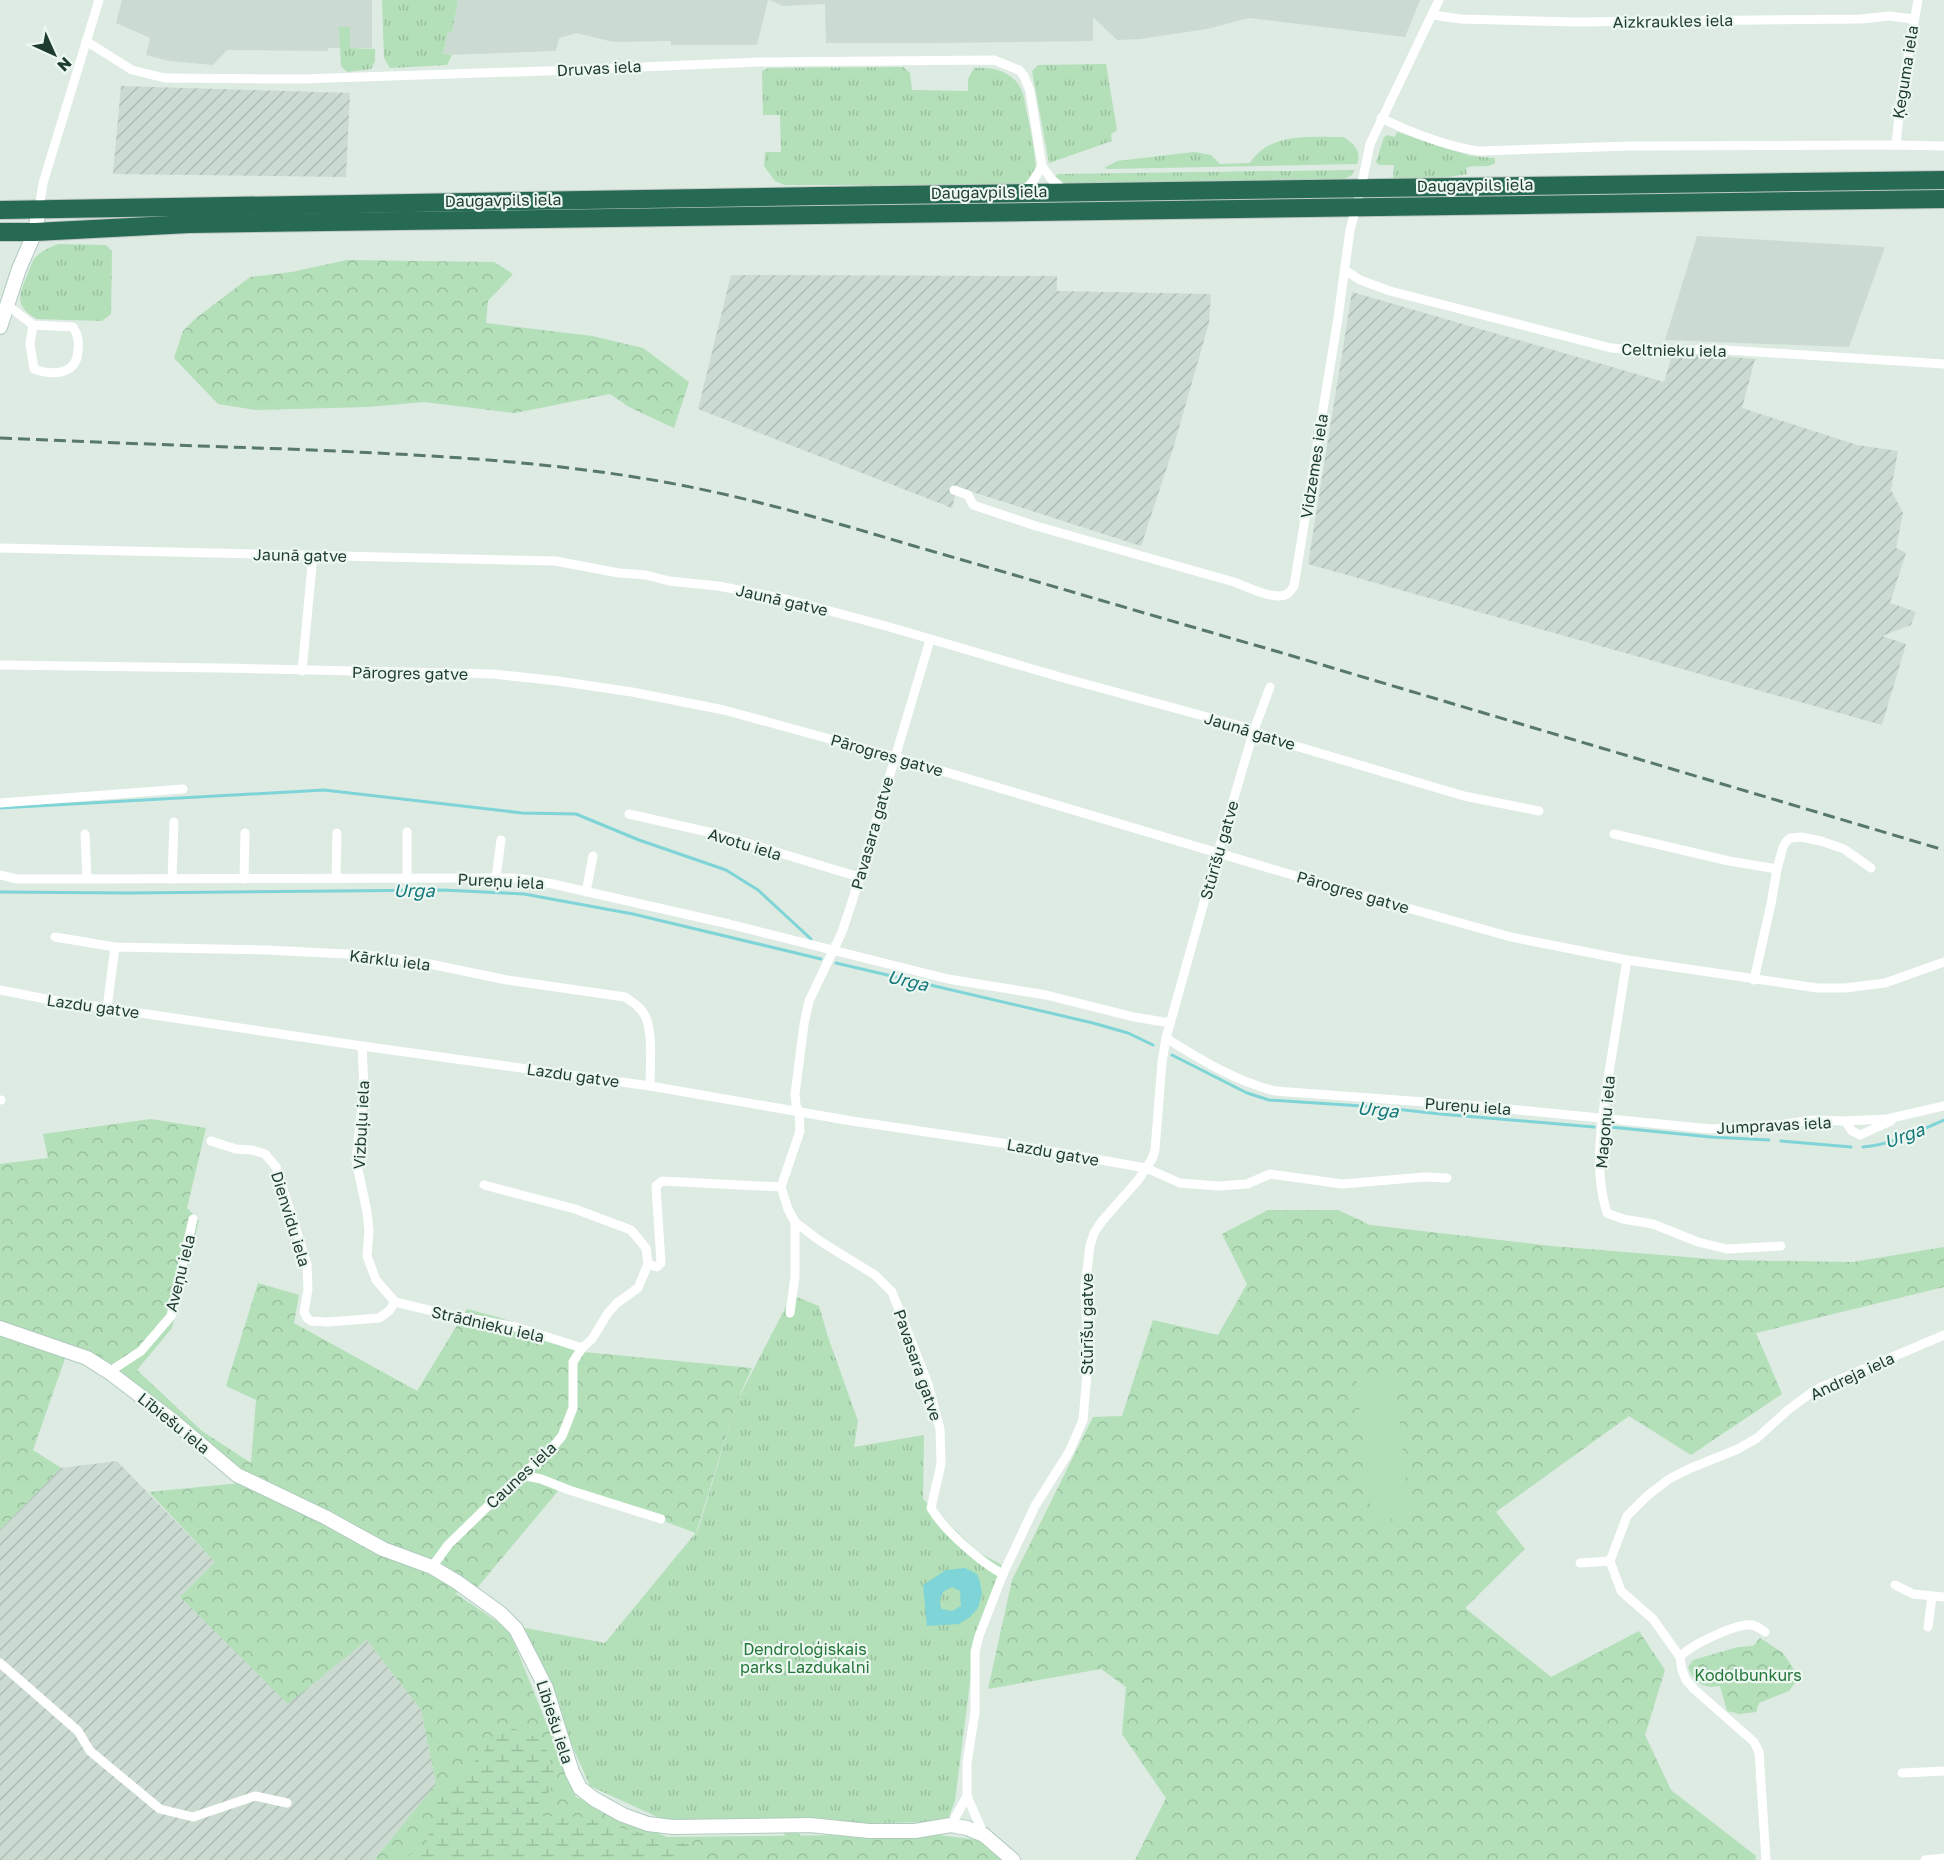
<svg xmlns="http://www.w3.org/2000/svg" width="1944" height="1860" viewBox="0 0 1944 1860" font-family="'Golos Text',sans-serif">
  <defs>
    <pattern id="industrial-furrows" width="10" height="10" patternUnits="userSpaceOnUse" patternTransform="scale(1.5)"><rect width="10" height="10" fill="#cbdbd1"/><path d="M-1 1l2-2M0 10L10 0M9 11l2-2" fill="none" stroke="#aebdb4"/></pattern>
    <pattern id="grass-tufts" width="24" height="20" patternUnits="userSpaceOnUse" patternTransform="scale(1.5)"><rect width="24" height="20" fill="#b3dfb9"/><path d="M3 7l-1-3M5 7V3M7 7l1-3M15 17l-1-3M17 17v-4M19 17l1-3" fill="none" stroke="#9ac09f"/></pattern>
    <pattern id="forest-crowns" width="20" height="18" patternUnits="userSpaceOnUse" patternTransform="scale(1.5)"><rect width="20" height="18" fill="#b3dfb9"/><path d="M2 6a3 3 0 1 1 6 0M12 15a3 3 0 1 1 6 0" fill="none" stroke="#9ac09f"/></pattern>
    <pattern id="wetland-marsh" width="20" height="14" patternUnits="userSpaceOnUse" patternTransform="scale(1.5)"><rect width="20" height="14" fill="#b3dfb9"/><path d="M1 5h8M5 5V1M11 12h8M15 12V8" fill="none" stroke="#9ac09f"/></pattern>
  </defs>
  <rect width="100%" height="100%" fill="#ddebe3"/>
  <g fill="#cbdbd1">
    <polygon points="122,0 372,0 372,48 328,48 328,51 227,50 213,65 169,61 146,55 150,38 116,23"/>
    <polygon points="458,0 768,0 757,45 671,45 671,41 613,42 577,33 559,38 556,51 443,55 448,32 452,32"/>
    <polygon points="770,0 1420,0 1405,37 1249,18 1207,29 1140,39 1117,40 1093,17 1093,41 936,43 826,43 825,4 782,6"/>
    <polygon points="1697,236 1885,247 1849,347 1665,340"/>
  </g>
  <g fill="url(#industrial-furrows)">
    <polygon points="121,86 350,93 346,177 113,174"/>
    <polygon points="731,275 1057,276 1057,291 1211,294 1209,323 1172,452 1141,546 957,487 952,508 698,409"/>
    <polygon points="1352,292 1664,382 1672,355 1684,353 1755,359 1742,408 1857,445 1898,451 1891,490 1903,513 1896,548 1906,553 1890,603 1916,612 1911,625 1882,636 1906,644 1882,725 1308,564"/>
    <polygon points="117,1461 215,1562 180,1597 288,1703 367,1640 421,1710 436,1784 374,1860 0,1860 0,1530 61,1468"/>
  </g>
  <g fill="url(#grass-tufts)">
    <polygon points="382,0 458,0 452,32 448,32 443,54 452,55 447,65 390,68 384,58"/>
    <polygon points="339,27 350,27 350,48 375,49 375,61 371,69 347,72 341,66"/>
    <polygon points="1106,64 1117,130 1111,134 1112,141 1049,163 1032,71 1038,65"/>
    <path d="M903,67L910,73L912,90L968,91V79L974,68C994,66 1017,73 1023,94C1025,100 1025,107 1027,113C1031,131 1034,149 1036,168L1026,182L1014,188L896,189L857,185H785L775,181L764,166L765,152H781L780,115H763L762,71L769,68Z"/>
    <path d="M1397,132L1471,156L1495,158V163C1487,169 1475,164 1466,168L1467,174L1431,180L1393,181L1394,165H1379L1376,162L1384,137L1388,135L1395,137Z"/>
    <path d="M1343,137C1354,143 1362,152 1357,164L1109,169L1104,168L1117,161L1194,152L1211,155L1220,164L1250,163C1269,132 1311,137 1343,137Z"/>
    <polygon points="1354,170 1352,175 1341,181 1074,185 1064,183 1056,177 1057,174"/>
    <polygon points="1944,188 1944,193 1392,199 1392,193"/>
    <path d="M58,244L106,245L112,251L111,314L102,321L37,319C15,307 18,296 27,276C29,271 31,264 34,259C40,251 50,248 58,244Z"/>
    <polygon points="792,1295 819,1306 828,1337 858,1421 854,1447 924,1435 923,1499 978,1552 1002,1565 975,1643 955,1801 947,1822 788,1824 828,1860 813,1860 773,1824 675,1825 590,1786 520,1627 605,1643 698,1530 737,1401"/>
  </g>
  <g fill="url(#forest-crowns)">
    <polygon points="347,260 494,262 513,274 488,301 486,323 592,336 643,348 689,382 674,428 629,407 610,394 515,413 424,402 368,407 256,410 218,404 174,358 183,331 195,319 250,277 292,272"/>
    <path d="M151,1119L206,1128L187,1208L199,1220L172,1328L137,1370L202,1431L251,1463L256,1400L226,1386L258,1283L299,1295L294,1323L417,1391L467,1309C510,1320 544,1330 583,1352L752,1368L737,1401L696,1533L564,1484L476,1589L455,1593L509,1630L576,1797L667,1837L931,1834L978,1840L1002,1860H374L436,1784L421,1710L367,1640L288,1704L180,1597L215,1562L149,1492L241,1483L189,1429L69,1347L33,1450L61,1468L0,1530V1164L48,1158L43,1134Z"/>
    <polygon points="1268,1210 1338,1210 1370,1225 1551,1246 1723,1260 1853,1262 1944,1247 1944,1287 1756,1333 1782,1394 1691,1455 1629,1416 1496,1512 1525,1549 1465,1608 1551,1677 1639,1631 1665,1670 1645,1735 1671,1790 1756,1856 1755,1860 1135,1860 1166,1798 1122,1734 1126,1687 1101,1669 988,1689 1012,1580 1093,1417 1122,1416 1153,1320 1218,1335 1247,1284 1222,1234"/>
    <path d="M1760,1638L1783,1653L1799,1677L1789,1691L1759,1703L1756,1712L1740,1714L1727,1711L1720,1686C1703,1689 1694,1683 1688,1667L1693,1660L1738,1647L1753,1646Z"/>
  </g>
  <polygon fill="url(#wetland-marsh)" points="499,1723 543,1740 556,1779 535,1816 585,1817 612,1826 691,1845 692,1860 400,1860 425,1847 440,1794 483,1754"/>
  <polygon fill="#b3dfb9" points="1356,1377 1395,1379 1410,1515 1372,1523"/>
  <path fill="#7ed4d6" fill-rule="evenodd" d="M965,1568L977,1574L980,1582L982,1594L978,1608L970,1617L959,1624L927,1626L923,1585L946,1570ZM952,1587L960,1591L961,1606L952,1611L941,1609L940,1600L943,1592Z"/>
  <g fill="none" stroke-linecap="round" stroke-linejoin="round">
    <g stroke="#7ed4d6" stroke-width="3">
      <polyline points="0,808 324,790 522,813 576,814 639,840 726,870 758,890 811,939"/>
      <polyline points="0,892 128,893 443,890 524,894 633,914 821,959"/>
      <polyline points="836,963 1093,1023 1128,1033 1153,1045"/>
      <polyline points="1172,1055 1247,1093 1269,1100 1377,1107 1440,1114 1594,1127"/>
      <polyline points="1610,1127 1711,1137 1769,1140"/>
      <polyline points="1781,1141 1851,1147"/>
      <path d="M1863,1147C1891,1145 1919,1131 1944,1120"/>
    </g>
    <g stroke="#afcbbd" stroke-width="16">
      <g id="secondary">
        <polyline points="0,327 19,269 35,232 39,209"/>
        <polyline points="0,1328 87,1358 109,1372 172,1420 237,1475 325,1517 383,1549 432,1567 457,1582 500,1613 516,1629 546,1688 572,1772 580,1788 594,1799 623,1815 648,1824 673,1827 810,1825 869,1831 915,1831 951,1825 967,1828 984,1835 1013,1860"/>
      </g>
    </g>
    <g stroke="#c0c8c5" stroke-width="20">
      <g id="highway">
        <polyline points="0,210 819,196 1944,180"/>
        <polyline points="0,232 35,232 189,224 1944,199"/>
      </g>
    </g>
    <g stroke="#fff" stroke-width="9">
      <polyline points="1432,15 1461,19 1576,22 1861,19 1889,16 1913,19"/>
      <polyline points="86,41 132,70 165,78 301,79 573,70 758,62 994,60 1019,70 1024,76 1030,91 1042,166 1052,180 1064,190"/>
      <path d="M1381,118C1412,133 1444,146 1479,151L1630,146L1896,145L1944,146"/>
      <polyline points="1896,145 1901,96 1918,0"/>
      <polyline points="1022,192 1032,183 1042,166"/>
      <polyline points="39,209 43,183 99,0"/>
      <polyline points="1345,270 1360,280 1390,291 1611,348 1655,352 1710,349 1944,364"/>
      <path d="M6,304L33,325L30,344L34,369C53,376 77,375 78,350C79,340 78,336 73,327L33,325"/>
      <path d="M954,490L968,495L973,505L1036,526L1234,582C1247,587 1275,601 1287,594C1290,592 1292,589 1294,586L1338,318L1350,230L1361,188L1370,144L1439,0"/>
      <polyline points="0,548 555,561 619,573 646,575 669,581 718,586 785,599 886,626 1060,677 1244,727 1272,739 1464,796 1539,811"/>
      <path d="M930,640L853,899L842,932L809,1001L804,1024L795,1094L796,1105L799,1112L800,1131L781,1187L788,1209L795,1222L820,1241L875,1275L892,1292L928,1384L940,1429L941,1464L931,1508C943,1529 981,1563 1003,1574"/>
      <polyline points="0,665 221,668 493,674 558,681 632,692 724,710 895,757 1336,888 1511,937 1627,960 1817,988 1845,988 1885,983 1944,962"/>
      <polyline points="302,671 313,555"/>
      <polyline points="0,803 183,789"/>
      <polyline points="629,814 717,834 859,877"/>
      <polyline points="85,834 87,879"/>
      <polyline points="1614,834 1729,861 1777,869"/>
      <polyline points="0,875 17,879 493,878 517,878 553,884 729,924 948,979 1046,995 1134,1017 1170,1023"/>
      <polyline points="336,878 337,833"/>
      <polyline points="496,878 501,840"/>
      <polyline points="172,879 174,822"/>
      <polyline points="244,879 245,833"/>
      <polyline points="407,879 407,832"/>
      <polyline points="586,892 593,856"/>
      <path d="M55,937L115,947L267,950L366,955L430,964L507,980L625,997C634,1003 642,1008 646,1018C653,1034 650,1067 650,1086"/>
      <path d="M1627,960C1621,996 1616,1031 1610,1066C1603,1114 1592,1166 1607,1213L1623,1219L1653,1224L1698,1242L1727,1249L1781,1246"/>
      <polyline points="1754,980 1771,904 1777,869 1783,847 1786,842 1790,838 1801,837 1821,841 1844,849 1871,868"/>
      <polyline points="0,990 46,999 362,1046 650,1086 852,1121 1015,1145 1146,1168 1180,1183 1218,1186 1247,1184 1270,1174 1342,1184 1424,1177 1447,1178"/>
      <polyline points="107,1008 115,947"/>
      <path d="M1166,1038C1201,1060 1235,1081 1275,1091L1479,1106L1711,1129L1778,1125L1813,1120L1845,1121L1887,1119L1944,1106"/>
      <polyline points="362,1046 364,1088 356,1160 367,1212 369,1231 367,1256 376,1280 395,1302 441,1313 516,1327 582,1348"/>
      <polyline points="0,1100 1,1100"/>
      <polyline points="1845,1121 1852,1131 1860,1135 1891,1121"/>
      <polyline points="211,1141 236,1149 252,1150 265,1154 276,1167 307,1264 308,1289 304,1312 307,1318 311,1321 328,1322 379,1318 389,1311 395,1302"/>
      <polyline points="648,1264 657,1267 661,1263 656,1186 662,1181 781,1187"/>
      <polyline points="790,1313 795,1277 795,1222"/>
      <polyline points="109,1372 141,1351 171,1316 193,1219"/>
      <polyline points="521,1475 541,1479 569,1490 661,1519"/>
      <polyline points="1580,1563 1610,1561"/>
      <polyline points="432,1567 448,1545 490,1504 552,1448 562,1436 573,1408 573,1362 582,1348 592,1339 608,1313 617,1303 638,1288 648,1264 646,1248 631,1230 575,1209 484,1185"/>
      <polyline points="1895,1585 1913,1594 1944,1597"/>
      <polyline points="1928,1627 1932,1597"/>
      <path d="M1680,1657C1690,1645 1737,1623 1752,1625C1757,1626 1761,1629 1765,1632"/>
      <polyline points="0,1663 78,1731 90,1751 160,1809 193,1817 255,1796 287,1803"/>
      <polyline points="1902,1773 1944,1771"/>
      <polyline points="967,1796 984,1835"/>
      <polyline points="951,1825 967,1796 967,1763 975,1712 975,1652 979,1636 1003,1574 1035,1506 1069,1452 1083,1420 1088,1362 1085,1287 1090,1246 1094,1233 1102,1221 1139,1179 1152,1159 1155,1150 1162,1062 1166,1038 1218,852 1254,730 1270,687"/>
      <polyline points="1766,1860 1759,1752 1754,1742 1694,1689 1686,1680 1682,1670 1680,1657 1653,1619 1621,1591 1610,1561 1627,1516 1647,1496 1669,1479 1691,1468 1738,1449 1757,1438 1788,1410 1815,1390 1944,1335"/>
      <polyline points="1925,1860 1944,1858"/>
    </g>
    <use href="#secondary" stroke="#fff" stroke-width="14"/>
    <use href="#highway" stroke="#276a53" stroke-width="18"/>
    <path stroke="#57786b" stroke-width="3" stroke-dasharray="12 6" stroke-linecap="butt" d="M0,438C96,442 192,446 288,449C406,454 524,459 641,478C734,493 824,519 914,546C1036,581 1157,617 1279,652L1944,850"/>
  </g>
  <g text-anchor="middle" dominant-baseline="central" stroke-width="4.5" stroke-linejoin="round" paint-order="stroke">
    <g font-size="16" fill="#1d3b2f" stroke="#edf7f1">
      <text transform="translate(1673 21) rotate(-1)">Aizkraukles iela</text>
      <text transform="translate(599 68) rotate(-3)">Druvas iela</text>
      <text transform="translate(1905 72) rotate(-81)">Ķeguma iela</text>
      <text transform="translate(1475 185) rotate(-1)">Daugavpils iela</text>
      <text transform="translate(989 192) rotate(-1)">Daugavpils iela</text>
      <text transform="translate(503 200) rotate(-1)">Daugavpils iela</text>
      <text transform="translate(1674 350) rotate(1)">Celtnieku iela</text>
      <text transform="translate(1314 466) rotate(-81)">Vidzemes iela</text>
      <text transform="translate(300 555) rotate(1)">Jaunā gatve</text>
      <text transform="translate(782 600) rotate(13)">Jaunā gatve</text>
      <text transform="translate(410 673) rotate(1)">Pārogres gatve</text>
      <text transform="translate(1250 731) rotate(17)">Jaunā gatve</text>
      <text transform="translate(887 755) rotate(16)">Pārogres gatve</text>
      <text transform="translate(872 833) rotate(-74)">Pavasara gatve</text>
      <text transform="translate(745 844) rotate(17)">Avotu iela</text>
      <text transform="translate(1219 850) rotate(-74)">Stūrīšu gatve</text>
      <text transform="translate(501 881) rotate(3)">Pureņu iela</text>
      <text transform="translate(1353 892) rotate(16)">Pārogres gatve</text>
      <text transform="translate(390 960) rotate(7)">Kārklu iela</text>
      <text transform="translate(93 1006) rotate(8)">Lazdu gatve</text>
      <text transform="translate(573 1075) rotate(8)">Lazdu gatve</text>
      <text transform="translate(1468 1106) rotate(4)">Pureņu iela</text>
      <text transform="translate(1605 1122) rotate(-85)">Magoņu iela</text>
      <text transform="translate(361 1125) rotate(-87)">Vizbuļu iela</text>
      <text transform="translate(1774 1125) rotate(-3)">Jumpravas iela</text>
      <text transform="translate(1053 1152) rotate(10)">Lazdu gatve</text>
      <text transform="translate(291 1219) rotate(73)">Dienvidu iela</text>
      <text transform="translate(180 1273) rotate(-76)">Aveņu iela</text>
      <text transform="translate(488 1324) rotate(13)">Strādnieku iela</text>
      <text transform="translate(1087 1324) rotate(-90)">Stūrīšu gatve</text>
      <text transform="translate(918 1365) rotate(71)">Pavasara gatve</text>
      <text transform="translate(1852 1376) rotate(-25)">Andreja iela</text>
      <text transform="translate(174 1423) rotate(39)">Lībiešu iela</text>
      <text transform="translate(521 1475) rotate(-43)">Caunes iela</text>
      <text transform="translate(555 1722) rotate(72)">Lībiešu iela</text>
    </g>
    <g font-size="16" fill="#247639" stroke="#edf7f1">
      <text x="805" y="1649">Dendroloģiskais<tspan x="805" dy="18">parks Lazdukalni</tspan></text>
      <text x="1748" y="1675">Kodolbunkurs</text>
    </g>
    <g font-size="18" font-style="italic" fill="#13787c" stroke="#edf7f1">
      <text x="414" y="890">Urga</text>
      <text transform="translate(908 980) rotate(13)">Urga</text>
      <text transform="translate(1378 1109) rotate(5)">Urga</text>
      <text transform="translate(1904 1135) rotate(-20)">Urga</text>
    </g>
  </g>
  <g transform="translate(54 54) rotate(135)" stroke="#edf7f1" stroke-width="4.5" paint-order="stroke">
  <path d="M0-4.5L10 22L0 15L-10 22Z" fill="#1d3b2f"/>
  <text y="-9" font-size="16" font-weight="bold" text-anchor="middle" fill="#1d3b2f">N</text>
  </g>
</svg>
